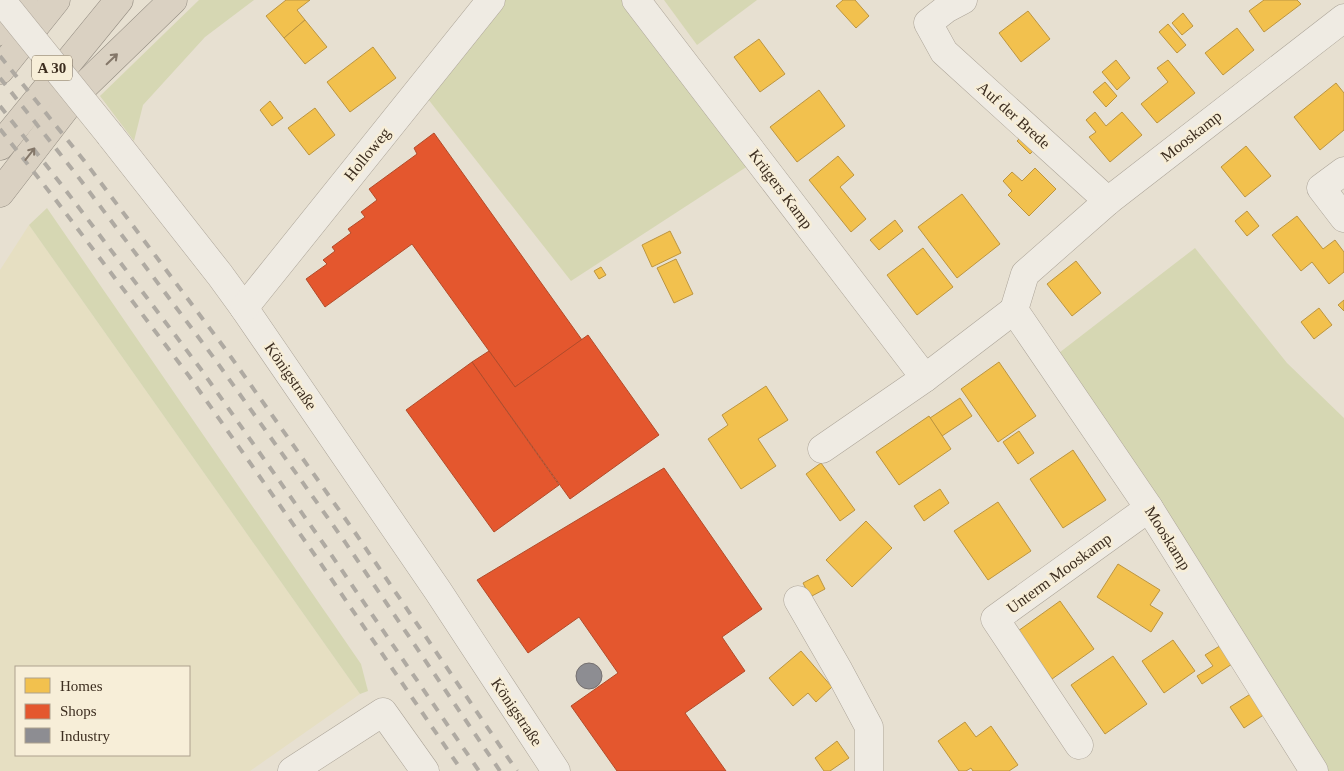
<svg xmlns="http://www.w3.org/2000/svg" width="1344" height="771" viewBox="0 0 1344 771" font-family="Georgia,serif">
  <rect width="100%" height="100%" fill="#e7e0d1"/>
  <path fill="#e6dfc2" fill-rule="evenodd" d="M29,225L360,694L250,771H0V270ZM16,667H189V755H16Z"/>
  <g fill="#d6d7b3">
    <polygon points="199,0 254,0 205,37 143,105 134,141 100,96"/>
    <polygon points="504,0 626,0 751,164 571,281 424,94"/>
    <polygon points="664,0 757,0 697,45"/>
    <polygon points="47,208 361,664 368,691 360,694 29,225"/>
    <polygon points="1195,248 1287,363 1344,418 1344,771 1325,771 1055,356"/>
  </g>
  <g fill="#f2c14e" stroke="#bc9540">
    <polygon points="286,0 310,0 297,10 305,20 284,38 266,16"/>
    <polygon points="843,0 855,0 869,16 856,28 836,6"/>
    <polygon points="1264,0 1297,0 1301,4 1264,32 1249,11"/>
    <polygon points="1028,11 1050,39 1021,62 999,33"/>
    <polygon points="1183,13 1193,26 1182,35 1172,23"/>
    <polygon points="305,20 327,47 305,64 284,38"/>
    <polygon points="1168,24 1186,45 1177,53 1159,32"/>
    <polygon points="1237,28 1254,50 1223,75 1205,53"/>
    <polygon points="759,39 785,74 760,92 734,57"/>
    <polygon points="373,47 396,78 350,112 327,82"/>
    <polygon points="1116,60 1130,78 1117,90 1102,72"/>
    <polygon points="1168,60 1195,93 1157,123 1141,104 1168,82 1157,68"/>
    <polygon points="1105,82 1117,96 1106,107 1093,92"/>
    <polygon points="1336,83 1344,93 1344,130 1320,150 1294,117"/>
    <polygon points="819,90 845,126 797,162 770,127"/>
    <polygon points="270,101 283,118 272,126 260,110"/>
    <polygon points="315,108 335,135 309,155 288,128"/>
    <polygon points="1095,112 1106,126 1122,112 1142,135 1110,162 1089,137 1096,132 1086,120"/>
    <polygon points="1024,134 1037,147 1030,154 1017,141"/>
    <polygon points="1246,146 1271,176 1245,197 1221,167"/>
    <polygon points="838,156 854,175 840,187 866,219 851,232 809,180"/>
    <polygon points="1035,168 1056,189 1029,216 1008,195 1012,191 1003,181 1012,172 1022,181"/>
    <polygon points="962,194 1000,244 957,278 918,227"/>
    <polygon points="1247,211 1259,226 1247,236 1235,221"/>
    <polygon points="1297,216 1323,249 1335,240 1344,252 1344,272 1329,284 1312,262 1301,271 1272,235"/>
    <polygon points="895,220 903,231 879,250 870,240"/>
    <polygon points="670,231 681,253 652,267 642,245"/>
    <polygon points="923,248 953,287 917,315 887,275"/>
    <polygon points="676,259 693,294 674,303 657,268"/>
    <polygon points="1076,261 1101,293 1072,316 1047,284"/>
    <polygon points="601,267 606,275 599,279 594,271"/>
    <polygon points="1344,300 1344,311 1338,305"/>
    <polygon points="1319,308 1332,325 1314,339 1301,322"/>
    <polygon points="999,362 1036,416 998,442 961,389"/>
    <polygon points="766,386 788,420 758,439 776,466 741,489 708,439 728,425 722,415"/>
    <polygon points="960,398 972,416 942,436 930,418"/>
    <polygon points="929,416 951,449 899,485 876,452"/>
    <polygon points="1019,431 1034,453 1018,464 1003,442"/>
    <polygon points="1073,450 1106,500 1063,528 1030,479"/>
    <polygon points="821,463 855,510 840,521 806,474"/>
    <polygon points="940,489 949,503 924,521 914,506"/>
    <polygon points="998,502 1031,551 988,580 954,531"/>
    <polygon points="866,521 892,548 852,587 826,560"/>
    <polygon points="1118,564 1160,590 1150,605 1163,613 1151,632 1097,597"/>
    <polygon points="818,575 825,589 810,597 803,583"/>
    <polygon points="1060,601 1094,649 1052,679 1018,631"/>
    <polygon points="1173,640 1195,671 1164,693 1142,661"/>
    <polygon points="1223,644 1235,662 1202,684 1197,676 1213,666 1205,655"/>
    <polygon points="801,651 832,687 816,702 808,693 793,706 769,678"/>
    <polygon points="1113,656 1147,704 1105,734 1071,685"/>
    <polygon points="1252,693 1265,714 1244,728 1230,707"/>
    <polygon points="965,722 976,737 991,726 1018,765 1009,771 973,771 971,768 966,771 959,771 938,741"/>
    <polygon points="837,741 849,758 830,771 824,771 815,758"/>
  </g>
  <g fill="#e4572e" stroke="#b24b2a">
    <polygon points="434,133 582,340 515,387 412,244 325,307 306,279 327,264 323,260 335,251 332,247 351,233 348,229 365,217 361,212 377,200 369,189 417,154 414,148"/>
    <polygon points="588,335 659,435 570,499 472,362 489,351 515,387"/>
    <polygon points="472,362 559,485 494,532 406,410"/>
    <polygon points="664,468 762,609 722,637 745,671 685,713 726,771 617,771 571,706 618,673 579,617 528,653 477,580"/>
  </g>
  <circle fill="#8d8d92" stroke="#757070" cx="589" cy="676" r="13"/>
  <g fill="none" stroke-linecap="round" stroke-linejoin="round">
    <g stroke="#ada599" stroke-width="29">
      <g id="minor">
        <polyline points="636,0 925,378"/>
        <polyline points="963,0 946,9 928,23 944,52 1108,201"/>
        <polyline points="110,135 220,275 244,308 438,591 556,771"/>
        <polyline points="1344,171 1321,188 1344,218"/>
        <polyline points="244,308 491,0"/>
        <polyline points="822,449 925,378 1014,310"/>
        <polyline points="798,600 839,671 869,727 869,771"/>
        <polyline points="1079,745 995,619 1149,508"/>
        <polyline points="292,771 383,712 425,771"/>
        <polyline points="1314,771 1149,508 1014,310 1025,274 1108,201 1344,18"/>
      </g>
    </g>
    <g stroke="#928b80" stroke-width="29">
      <g id="highway">
        <polyline points="0,31 24,0"/>
        <polyline points="0,70 56,0"/>
        <polyline points="0,146 119,0"/>
        <polyline points="0,193 77,93 173,0"/>
      </g>
    </g>
    <use href="#minor" stroke="#efebe3" stroke-width="28"/>
    <use href="#highway" stroke="#dad1c2" stroke-width="28"/>
    <g stroke="#afaaa2" stroke-width="4" stroke-dasharray="9 9" stroke-linecap="butt">
      <polyline points="0,56 86,163 226,350 356,534 517,771"/>
      <polyline points="0,78 76,174 214,358 345,542 500,771"/>
      <polyline points="0,106 64,188 200,368 330,553 479,771"/>
      <polyline points="0,129 55,199 189,376 319,561 462,771"/>
    </g>
    <g stroke="#ada599" stroke-width="29" stroke-linecap="butt">
      <polyline id="minor-bridge" points="1,0 110,135"/>
    </g>
    <use href="#minor-bridge" stroke="#efebe3" stroke-width="28"/>
  </g>
  <defs><path id="oneway-shaft" d="M-6 0H5M1.5-3L5.5 0L1.5 3" fill="none" stroke-width="1.6" stroke-linecap="round" stroke-linejoin="round" transform="scale(1.25)"/></defs>
  <g stroke="#847769">
    <use href="#oneway-shaft" transform="translate(112 59) rotate(-44)"/>
    <use href="#oneway-shaft" transform="translate(30 154) rotate(-52)"/>
  </g>
  <g text-anchor="middle" dominant-baseline="central" stroke-width="5" stroke-linejoin="round" paint-order="stroke">
    <rect fill="#f7eed8" stroke="#756857" stroke-width="1" x="32" y="55.5" width="40" height="25" rx="4"/>
    <g font-size="15" font-weight="bold" fill="#3d2e20">
      <text x="52" y="68">A 30</text>
    </g>
    <g font-size="16" fill="#3d2e20" stroke="#f7eed8">
      <text transform="translate(1014 115) rotate(42)">Auf der Brede</text>
      <text transform="translate(1191 136) rotate(-38)">Mooskamp</text>
      <text transform="translate(367 154) rotate(-51)">Holloweg</text>
      <text transform="translate(781 189) rotate(53)">Krügers Kamp</text>
      <text transform="translate(291 376) rotate(55)">Königstraße</text>
      <text transform="translate(1168 538) rotate(58)">Mooskamp</text>
      <text transform="translate(1059 573) rotate(-36)">Unterm Mooskamp</text>
      <text transform="translate(517 712) rotate(56)">Königstraße</text>
    </g>
  </g>
  <rect x="15" y="666" width="175" height="90" fill="#f7eed8" stroke="#ada18e"/>
  <rect x="25" y="678" width="25" height="15" fill="#f2c14e" stroke="#ada18e"/>
  <text x="60" y="691" font-size="15" fill="#3d2e20">Homes</text>
  <rect x="25" y="704" width="25" height="15" fill="#e4572e" stroke="#ada18e"/>
  <text x="60" y="716" font-size="15" fill="#3d2e20">Shops</text>
  <rect x="25" y="728" width="25" height="15" fill="#8d8d92" stroke="#ada18e"/>
  <text x="60" y="741" font-size="15" fill="#3d2e20">Industry</text>
</svg>
